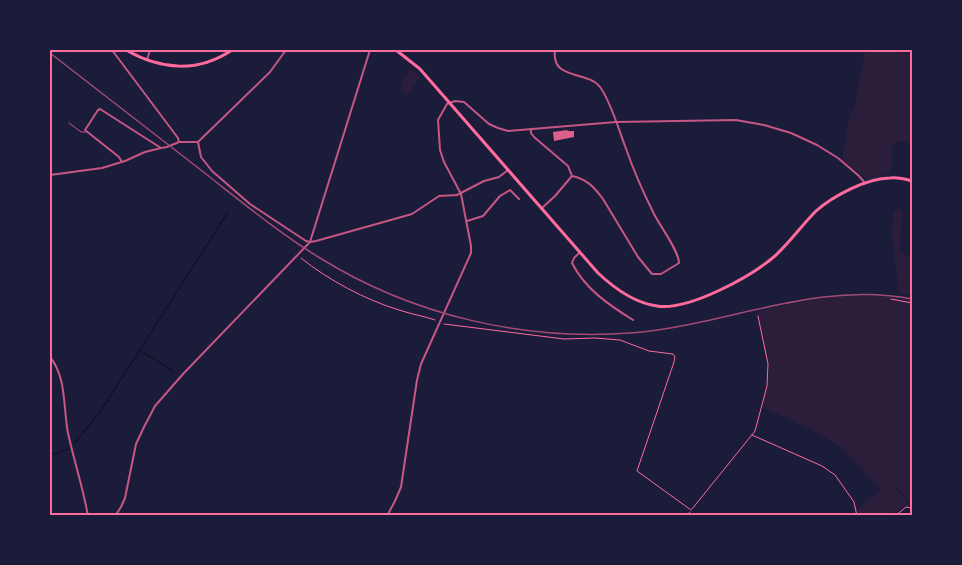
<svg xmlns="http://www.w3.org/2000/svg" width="962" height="565" viewBox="0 0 962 565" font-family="Figtree,sans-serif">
  <rect width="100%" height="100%" fill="#1b1b3a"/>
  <g fill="#2a1e3b">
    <polygon points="865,50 888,50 912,54 912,142 899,141 892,147 892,164 889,174 868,180 842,160 851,110 854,111"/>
    <polygon points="411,69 420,78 407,95 400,90 404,78"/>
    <polygon points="893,210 903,211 899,251 912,258 912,294 899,294 892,237"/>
    <path d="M841,296C865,296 889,295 912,301V506L897,488L896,489L910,506H905L892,515H856L852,500L858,509L881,489L839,446L808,428L762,407L768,385L769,368L759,322L760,317H758L757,311L815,299Z"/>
  </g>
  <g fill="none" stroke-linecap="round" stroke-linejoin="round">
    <g stroke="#12122b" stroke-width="1.5">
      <polyline points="141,351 173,371"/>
      <polyline points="75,443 102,409 228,212"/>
      <polyline points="50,455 69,449"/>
    </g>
  </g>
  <polygon fill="#dd5f8e" points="567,130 568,131 574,131 574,137 554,141 553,132"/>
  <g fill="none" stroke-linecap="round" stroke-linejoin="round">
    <g stroke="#ff6b9d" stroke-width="1">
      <path d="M301,258C328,280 366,300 399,310C411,314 423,316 435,320"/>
      <polyline points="891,299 912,303"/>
      <polyline points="444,324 564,339 595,338 620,340 649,351 673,354 675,357 674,362 637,471 691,510"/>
      <polyline points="752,435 822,466 835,475 854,502 857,516"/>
      <polyline points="692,509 755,431 767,386 768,364 758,316"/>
      <polyline points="687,516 690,512"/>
      <polyline points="895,516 906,507 912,508"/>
    </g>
    <polyline stroke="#c65784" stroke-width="1" points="69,123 81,132 86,132"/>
    <g stroke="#c65784" stroke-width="2">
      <polyline points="112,50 178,138 179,142 198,142 270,72 286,50"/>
      <path d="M555,50C551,81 587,70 600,87C610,100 619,130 625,146C633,169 643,192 654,214C660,226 679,251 679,263L661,274H652L638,257L603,199C594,187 587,179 572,176"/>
      <polyline points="147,60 150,50"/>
      <polyline points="531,130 531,133 534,137 568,166 572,176 555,196 542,208"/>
      <polyline points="198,142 201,157 212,171 250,204 306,241 310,242"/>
      <polyline points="122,162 119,157 85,130 98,110 100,109 161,148"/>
      <polyline points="50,175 102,168 125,161 145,152 161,148 167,147 179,142"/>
      <polyline points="467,221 483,216 500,196 510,190 519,199"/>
      <polyline points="310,242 370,50"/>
      <path d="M580,252L574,258L572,263C585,289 609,305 633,320"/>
      <path d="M50,357C67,378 63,408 68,433C74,461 83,487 88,516"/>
      <polyline points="115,516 121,507 125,498 136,444 144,427 155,406 183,374 310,242 316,241 412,214 439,196 457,195 484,181 499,177 508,170"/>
      <polyline points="387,516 395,501 401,487 417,380 421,364 471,253 471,246 461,194 444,162 440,150 438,120 447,104 455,101 464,102 489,124 498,128 508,131 616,122 736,120 764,125 791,133 817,145 838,158 859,176 865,183"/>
    </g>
    <g stroke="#ff6b9d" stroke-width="3">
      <path d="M126,50C161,70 198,73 232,50"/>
      <path d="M396,50L420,69L598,273C614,288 634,303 657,306C689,311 752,276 776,255C791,241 802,225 816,211C833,196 867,178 890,178C898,177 905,179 912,181"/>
    </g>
    <path stroke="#a44b75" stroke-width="1.5" d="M50,53C99,91 148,129 197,167C237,198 276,231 320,258C412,315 522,341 630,333C724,326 817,280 912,299"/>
  </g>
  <rect width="962" height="565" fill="none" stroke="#1b1b3a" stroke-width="102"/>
  <rect x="51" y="51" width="860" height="463" fill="none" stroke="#ff6b9d" stroke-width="2"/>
</svg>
